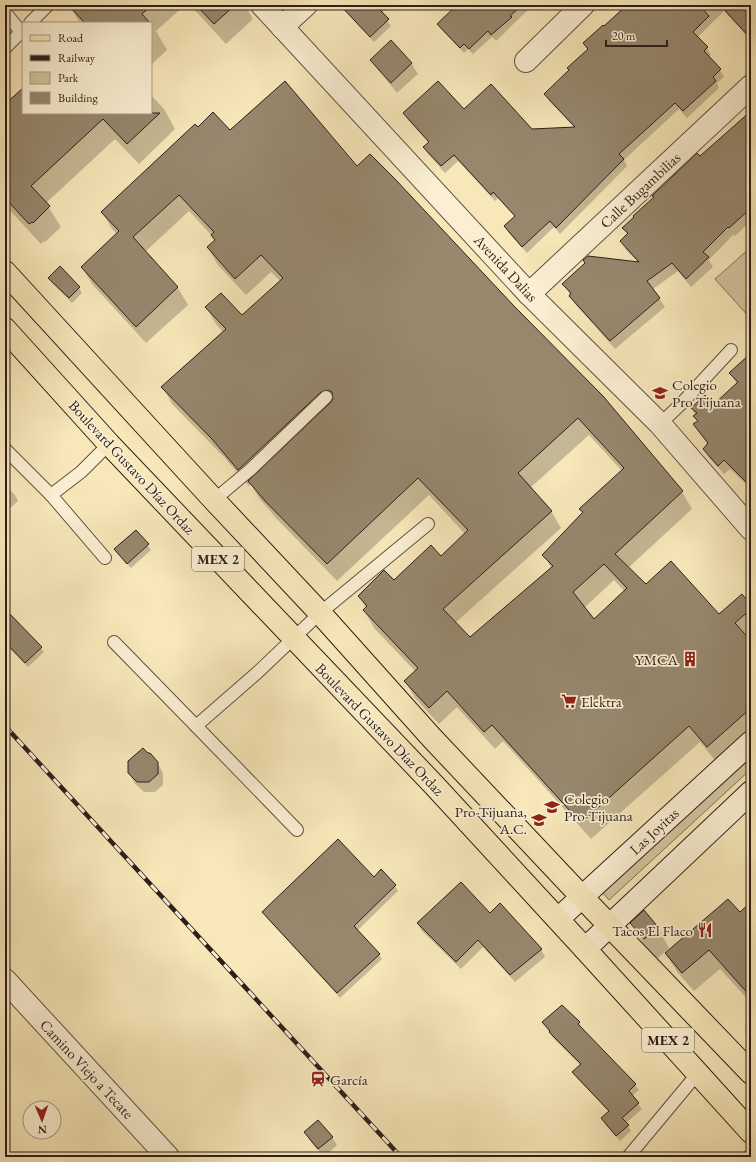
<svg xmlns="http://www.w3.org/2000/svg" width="756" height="1162" viewBox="0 0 756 1162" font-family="'EB Garamond',serif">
  <rect width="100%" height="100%" fill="#f7e7b9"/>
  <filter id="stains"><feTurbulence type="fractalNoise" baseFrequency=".005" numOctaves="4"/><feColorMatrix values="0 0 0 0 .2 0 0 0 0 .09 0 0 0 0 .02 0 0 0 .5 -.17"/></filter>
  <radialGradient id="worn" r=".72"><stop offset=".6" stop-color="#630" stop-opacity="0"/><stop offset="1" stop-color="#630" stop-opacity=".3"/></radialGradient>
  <g fill="#d4c59e" stroke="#80725c">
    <polygon points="751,247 751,319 715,279"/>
    <polygon points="751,753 751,769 609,900 601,891"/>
  </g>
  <g fill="#0003" fill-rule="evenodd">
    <polygon points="75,5 185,5 156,31 167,50 151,65 151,23 80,23 71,8"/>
    <polygon points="190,5 245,5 253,19 226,44"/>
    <polygon points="341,5 391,5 382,13 391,26 374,42 344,10"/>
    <polygon points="458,5 533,5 496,41 492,37 473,54 468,49 464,53 442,30 438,24"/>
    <polygon points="628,5 751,5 751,40 724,11 697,38 707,48 711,55 708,57 720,70 724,77 717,83 719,88 687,118 679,109 624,160 627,166 560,234 554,227 527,253 509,233 505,227 515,217 498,198 495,201 458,161 445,173 428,154 424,148 429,143 408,120 404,114 464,111 532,130 575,128 549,101 545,94 570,71 588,50 584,43"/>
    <polygon points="371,60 411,63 418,74 397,93 378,70"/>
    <polygon points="23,89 23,113 151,113 151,95 164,109 175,129 139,164 115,139 46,203 61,227 45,242 44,241 41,244 5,205 5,106"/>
    <polygon points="751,110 751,221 735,236 733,235 709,260 713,267 691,287 678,271 653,289 665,307 615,349 575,304 564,284 638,262 626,250 621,241 627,234 624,228 654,198 653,196 700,158 738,124 738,122"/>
    <path d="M198,128L230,131L356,167L682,492L692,509L628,568L646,586L719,616L751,607V635L747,638L751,642V734L718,764L700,742L591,839L503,741L495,749L457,707L439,724L415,698L405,681L416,672L374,628L364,610L366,608L359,596L394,582L441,557L465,534L429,495L337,581L276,518L259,498L251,484L249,486L223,456L172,404L163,387L224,333L216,324L206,307L242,316L281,282L271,272L246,295L218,265L208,248L216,241L213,237L189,211L145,252L178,288L188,305L146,343L92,284L82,267L117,234L112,229L102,212ZM589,435L622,471L581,509L583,513L544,555L551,568L470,638L455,623L561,528L551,511L530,488ZM614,580L625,592L594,621L584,608Z"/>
    <polygon points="60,267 79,288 82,293 72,303 52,283 49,278"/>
    <polygon points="751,354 751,489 730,469 724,474 709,458 704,449 708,445 694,425 698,422 692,408 713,406 737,384 730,373"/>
    <polygon points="5,485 15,495 18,501 8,510 5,507"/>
    <polygon points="136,531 151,550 131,568 115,550"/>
    <polygon points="5,610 41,648 44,652 28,667 5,644"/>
    <polygon points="157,762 163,773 163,785 155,792 144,792 135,784 129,773"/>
    <polygon points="751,832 751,842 747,835"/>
    <polygon points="381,871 395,886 398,891 357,931 379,955 382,959 340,998 266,917 263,912 374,878"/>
    <polygon points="751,904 751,1003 720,969 694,991 678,973 666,954 740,914"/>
    <polygon points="644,912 658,928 669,948 657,959 643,944 632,923"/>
    <polygon points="490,914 541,949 545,957 515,982 483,947 461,969 422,931 418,924"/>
    <polygon points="751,1019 751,1043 745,1033 746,1023"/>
    <polygon points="543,1022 579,1022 581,1029 635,1085 639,1090 632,1096 642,1109 626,1123 631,1131 620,1141 605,1124 602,1119 609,1112 577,1078 573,1072 581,1066 553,1038"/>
    <polygon points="305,1132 332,1137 337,1145 324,1157 310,1141"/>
  </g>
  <g fill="#96876d" stroke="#2c1f1a" fill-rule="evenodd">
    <polygon points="68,5 152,5 142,14 150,23 85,23"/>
    <polygon points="196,5 235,5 214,24"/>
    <polygon points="340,5 375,5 389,19 370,37"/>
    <polygon points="457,5 522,5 510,16 512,17 491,35 488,31 469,49 464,44 460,48 437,24"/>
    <polygon points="627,5 699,5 709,16 693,32 708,47 704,51 721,69 713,77 716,81 683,111 675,103 619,154 624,159 556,228 550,221 522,247 504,226 515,216 493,192 491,195 454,155 441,166 423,147 429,142 403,113 438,81 464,109 491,84 532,129 575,127 544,94 569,70 567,68 588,49 583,43 603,25 604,26"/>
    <polygon points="720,5 751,5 751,39"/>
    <polygon points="391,40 412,63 391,83 370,60"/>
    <path d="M285,81L357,166L370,154L395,179L514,306L603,396L683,491L615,554L646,584L671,561L719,614L742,594L751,605V609L735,623L751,641V708L707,747L689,726L581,823L492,725L484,732L447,691L429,708L404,681L418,668L363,610L367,606L358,596L384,570L394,580L431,545L441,556L468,530L418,478L327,564L265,501L248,481L331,402L333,399L332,392L328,390L321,392L238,470L212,439L161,387L226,329L205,307L221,293L242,315L283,278L261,255L235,279L207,247L215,240L211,235L214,232L179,195L133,237L178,287L136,327L81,267L119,231L101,212L195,124L198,127L213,112L230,130ZM578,418L624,468L579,509L583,512L542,555L553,566L470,637L443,609L552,511L518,473ZM604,564L627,588L594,619L573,592Z"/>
    <polygon points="23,88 23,113 160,113 127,144 103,119 31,186 50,206 33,223 32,222 29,224 5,198 5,104"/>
    <polygon points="751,111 751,208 729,228 728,227 703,252 709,257 686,279 672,263 647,281 660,298 610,341 569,296 571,293 562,284 585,263 583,260 588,256 639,262 620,241 628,233 622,228 634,217 633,216 654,197 652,196 697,153 700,156"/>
    <polygon points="60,266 80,287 69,298 48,278"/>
    <polygon points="751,353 751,487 724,460 718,466 703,449 708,443 693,424 698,421 693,416 697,413 691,408 705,395 714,404 738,382 729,373"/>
    <polygon points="136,530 149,544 127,564 114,549"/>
    <polygon points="5,609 42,647 25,663 5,642"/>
    <polygon points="143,748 148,753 150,753 158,762 158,774 149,782 137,782 128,773 128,761"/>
    <polygon points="338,839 374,877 381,869 396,885 354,926 380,954 337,993 262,912"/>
    <polygon points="461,882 490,913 500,903 542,949 510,975 478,940 456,962 417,923"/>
    <polygon points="728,899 740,912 751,902 751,997 709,950 682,973 665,953"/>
    <polygon points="644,910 658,927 644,939 630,923"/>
    <polygon points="562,1005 580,1022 578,1024 636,1084 629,1091 639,1103 622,1118 629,1125 616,1136 601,1118 609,1111 572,1072 581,1064 549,1032 550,1031 542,1022"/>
    <polygon points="318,1120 333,1137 318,1149 304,1132"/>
  </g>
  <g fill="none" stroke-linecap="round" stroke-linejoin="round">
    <g stroke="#5f5142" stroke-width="14">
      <g id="lane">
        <polyline points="5,12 21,32"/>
        <polyline points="30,23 48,5"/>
        <polyline points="5,48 23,30"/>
        <polyline points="660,424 681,404 731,350"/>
        <polyline points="5,449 51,495"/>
        <polyline points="214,500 251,469 326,397"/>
        <polyline points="105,558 51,495 81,472 109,444"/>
        <polyline points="114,642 196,726 258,672 320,613 428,524"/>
        <polyline points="196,726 297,830"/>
        <polyline points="628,1157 698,1073"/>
        <polyline points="749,1157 751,1155"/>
      </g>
    </g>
    <g stroke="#5f5142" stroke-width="24">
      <g id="street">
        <polyline points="262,5 529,294 660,424 751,529"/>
        <polyline points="282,27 306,5"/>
        <polyline points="526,61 583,5"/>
        <polyline points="529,294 751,86"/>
        <polyline points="5,980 168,1157"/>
      </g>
    </g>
    <g stroke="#2c1f1a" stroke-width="24">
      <g id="secondary">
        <polyline points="558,919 751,742"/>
        <polyline points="585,949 751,792"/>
      </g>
    </g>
    <g stroke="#2c1f1a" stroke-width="24">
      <g id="primary">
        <polyline points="5,272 214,500 320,613 431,737 582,897 751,1073"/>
        <polyline points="5,329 109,444 434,785 585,949 751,1132"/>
      </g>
    </g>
    <use href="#lane" stroke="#faefd2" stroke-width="12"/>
    <use href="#street" stroke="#faefd2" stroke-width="22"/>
    <use href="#secondary" stroke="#faefd2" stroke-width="22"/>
    <use href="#primary" stroke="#f7e7b9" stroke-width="22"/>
    <g stroke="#2c1f1a" stroke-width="4.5">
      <polyline id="rail" points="5,726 401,1157"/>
    </g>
    <use href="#rail" stroke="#faefd2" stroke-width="3" stroke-dasharray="9" stroke-linecap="butt"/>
  </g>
  <defs>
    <g id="school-bare" transform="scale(1.2)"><path d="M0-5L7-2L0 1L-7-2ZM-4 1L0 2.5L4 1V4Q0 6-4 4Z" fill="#8f2418" stroke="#faefd2" stroke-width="2.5" paint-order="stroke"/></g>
    <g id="building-bare" transform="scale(1.2)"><path d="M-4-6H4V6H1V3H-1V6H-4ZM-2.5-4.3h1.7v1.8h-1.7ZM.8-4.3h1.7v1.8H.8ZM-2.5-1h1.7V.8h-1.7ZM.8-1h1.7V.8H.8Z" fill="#8f2418" stroke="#faefd2" stroke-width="2.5" paint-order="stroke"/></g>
    <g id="supermarket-bare" transform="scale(1.2)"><path d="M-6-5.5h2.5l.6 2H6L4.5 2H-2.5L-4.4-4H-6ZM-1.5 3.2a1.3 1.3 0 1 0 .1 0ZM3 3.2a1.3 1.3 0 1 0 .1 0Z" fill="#8f2418" stroke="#faefd2" stroke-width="2.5" paint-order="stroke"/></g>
    <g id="restaurant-bare" transform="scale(1.2)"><path d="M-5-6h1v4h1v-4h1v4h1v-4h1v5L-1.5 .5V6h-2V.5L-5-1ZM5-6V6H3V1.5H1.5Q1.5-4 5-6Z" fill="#8f2418" stroke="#faefd2" stroke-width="2.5" paint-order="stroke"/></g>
    <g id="station-bare" transform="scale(1.2)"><path d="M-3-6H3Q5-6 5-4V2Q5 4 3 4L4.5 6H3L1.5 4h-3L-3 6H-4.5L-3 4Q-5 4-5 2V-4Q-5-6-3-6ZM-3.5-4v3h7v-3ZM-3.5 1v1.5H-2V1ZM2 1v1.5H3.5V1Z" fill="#8f2418" stroke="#faefd2" stroke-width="2.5" paint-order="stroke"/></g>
  </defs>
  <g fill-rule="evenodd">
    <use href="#school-bare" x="660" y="393"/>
    <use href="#building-bare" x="690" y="659"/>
    <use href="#supermarket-bare" x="569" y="701"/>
    <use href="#school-bare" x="552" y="807"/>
    <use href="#school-bare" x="539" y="820"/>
    <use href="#restaurant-bare" x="705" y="930"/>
    <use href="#station-bare" x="318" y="1079"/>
  </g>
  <g text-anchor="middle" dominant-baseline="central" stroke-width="3.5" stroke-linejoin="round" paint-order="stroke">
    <g fill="#faefd2" stroke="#6a5d51" stroke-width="1">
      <rect x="192" y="547" width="52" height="24" rx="3"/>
      <rect x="642" y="1028" width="52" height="24" rx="3"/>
    </g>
    <g font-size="14" font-weight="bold" fill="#2c1f1a">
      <text x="218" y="559">MEX 2</text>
      <text x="668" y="1040">MEX 2</text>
    </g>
    <g font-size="15" fill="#2c1f1a" stroke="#faefd2">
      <text transform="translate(640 190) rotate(-43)">Calle Bugambilias</text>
      <text transform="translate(506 268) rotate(47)">Avenida Dalias</text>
      <text transform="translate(132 467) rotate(47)">Boulevard Gustavo Díaz Ordaz</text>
      <text transform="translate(380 729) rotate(46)">Boulevard Gustavo Díaz Ordaz</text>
      <text transform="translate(654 831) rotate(-43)">Las Joyitas</text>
      <text transform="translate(87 1069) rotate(47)">Camino Viejo a Tecate</text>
    </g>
    <g font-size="15" fill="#2c1f1a" stroke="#faefd2" text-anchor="start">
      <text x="672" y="384">Colegio<tspan x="672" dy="17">Pro Tijuana</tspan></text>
      <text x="678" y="659" text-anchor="end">YMCA</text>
      <text x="581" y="701">Elektra</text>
      <text x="564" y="798">Colegio<tspan x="564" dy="17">Pro-Tijuana</tspan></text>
      <text x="527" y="811" text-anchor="end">Pro-Tijuana,<tspan x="527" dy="17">A.C.</tspan></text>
      <text x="693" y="930" text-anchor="end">Tacos El Flaco</text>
      <text x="330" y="1079">García</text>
    </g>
  </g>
  <rect width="756" height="1162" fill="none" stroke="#f7e7b9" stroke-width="20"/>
  <rect x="6" y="6" width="744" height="1150" fill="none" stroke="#2c1f1a" stroke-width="2"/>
  <rect x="10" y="10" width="736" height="1142" fill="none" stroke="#2c1f1a"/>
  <rect x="22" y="22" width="130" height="92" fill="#faefd2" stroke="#a89c88"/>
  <rect x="30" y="35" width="20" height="6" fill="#f7e7b9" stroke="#a89c88"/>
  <text x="58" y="42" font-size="12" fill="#2c1f1a">Road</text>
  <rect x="30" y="55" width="20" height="6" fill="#2c1f1a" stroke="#a89c88"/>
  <text x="58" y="62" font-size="12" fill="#2c1f1a">Railway</text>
  <rect x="30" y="72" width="20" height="12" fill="#d4c59e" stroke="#a89c88"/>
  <text x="58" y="82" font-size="12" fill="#2c1f1a">Park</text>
  <rect x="30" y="92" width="20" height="12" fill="#96876d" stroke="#a89c88"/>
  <text x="58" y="102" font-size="12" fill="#2c1f1a">Building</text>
  <g transform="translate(42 1120) rotate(178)"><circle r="19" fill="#faefd2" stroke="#a89c88"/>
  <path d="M0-3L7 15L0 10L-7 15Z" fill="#8f2418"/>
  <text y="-6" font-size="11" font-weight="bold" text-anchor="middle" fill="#2c1f1a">N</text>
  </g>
  <path d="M606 40v6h61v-6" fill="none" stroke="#2c1f1a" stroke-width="2"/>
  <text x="612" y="40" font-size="12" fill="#2c1f1a" stroke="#faefd2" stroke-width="3" paint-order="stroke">20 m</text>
  <rect width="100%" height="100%" filter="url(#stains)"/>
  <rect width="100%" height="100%" fill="url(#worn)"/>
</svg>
